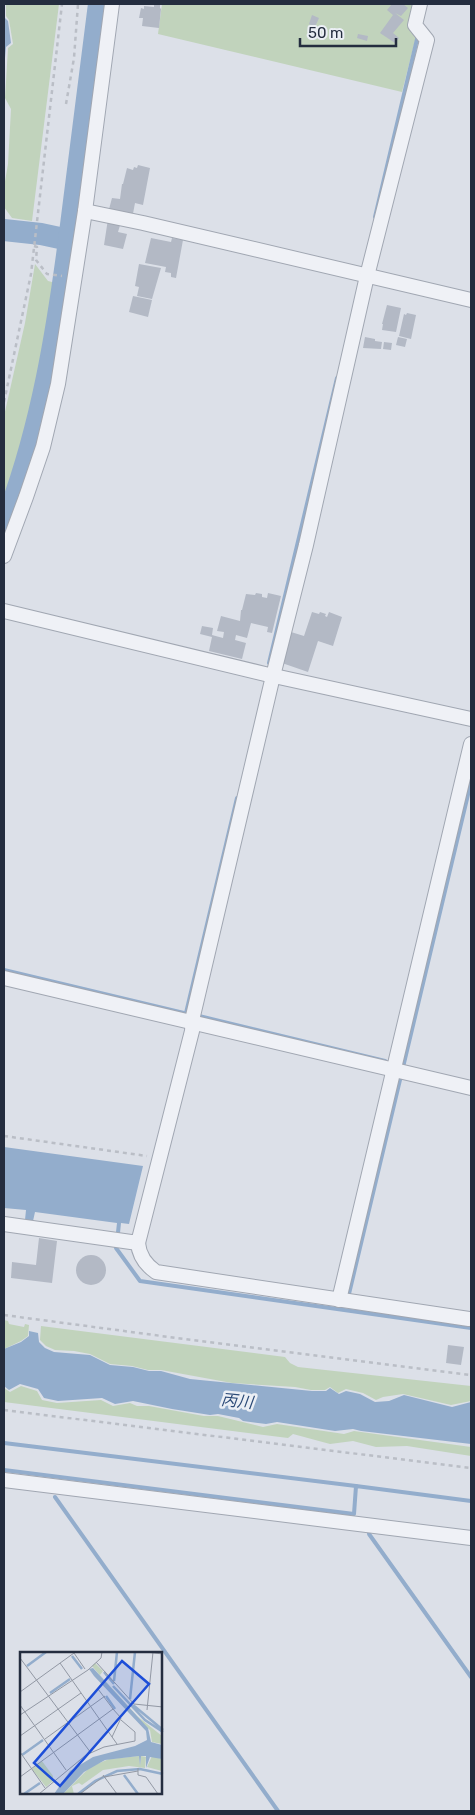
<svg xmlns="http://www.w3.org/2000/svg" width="475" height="1815" viewBox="0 0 475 1815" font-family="Rubik,'Noto Sans JP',sans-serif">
  <rect width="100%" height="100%" fill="#dce0e8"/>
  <g fill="#c1d3bc">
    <polygon points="6,4 59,4 32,221 12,218 4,207 4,187 8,164 11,109 5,98 8,48 13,44 9,20 6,16"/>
    <polygon points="162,4 414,4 416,37 402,92 158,34"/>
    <path d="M35,264L48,281L56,283C52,308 50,334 45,359C34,410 21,460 4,510V416L25,323Z"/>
    <polygon points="4,1320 8,1321 9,1324 24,1327 25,1324 29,1325 28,1336 21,1341 4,1349"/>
    <polygon points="41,1326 285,1357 290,1363 298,1367 471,1386 471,1401 451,1405 403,1394 383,1397 376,1400 363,1393 346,1389 338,1393 330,1387 325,1390 311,1390 295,1387 232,1383 161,1370 148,1370 132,1366 110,1364 90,1354 74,1351 55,1350 46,1346 40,1340"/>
    <polygon points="21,1386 37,1391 42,1400 57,1403 101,1400 113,1406 130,1403 137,1406 149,1406 204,1416 218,1416 263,1427 277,1424 344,1434 354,1431 471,1447 471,1456 407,1446 376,1447 353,1441 330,1444 293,1434 288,1438 4,1402 4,1388 10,1392"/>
  </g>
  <g fill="#93adcc">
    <polygon points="4,4 4,17 8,21 11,43 6,47 4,69"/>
    <polygon points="4,217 7,222 25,226 29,231 29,235 4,241"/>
    <polygon points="4,1147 143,1166 129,1224 121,1223 120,1233 116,1232 117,1223 35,1212 33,1221 25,1220 26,1210 4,1208"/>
    <polygon points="29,1331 38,1333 39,1342 45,1348 54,1352 90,1355 110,1365 133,1367 149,1371 161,1371 190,1379 312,1391 326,1391 330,1388 339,1394 346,1391 360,1394 375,1402 389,1401 404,1395 452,1407 471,1402 471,1444 361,1431 353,1429 335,1431 277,1422 266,1424 243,1421 239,1418 218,1414 210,1415 172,1409 133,1401 115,1404 102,1398 58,1401 44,1398 38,1389 20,1384 9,1390 4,1386 4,1349 21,1342 29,1336"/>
  </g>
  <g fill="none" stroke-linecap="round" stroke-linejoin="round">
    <g stroke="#93adcc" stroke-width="4">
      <polyline points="375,217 418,35"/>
      <polyline points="269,663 337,378"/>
      <polyline points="4,970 188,1014"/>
      <polyline points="186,1013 237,798"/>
      <polyline points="199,1016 385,1061"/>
      <polyline points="116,1243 116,1248 140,1281 471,1328"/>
      <polyline points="348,1298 471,782"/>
      <polyline points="4,1443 356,1486"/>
      <polyline points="4,1470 354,1514 356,1486 471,1501"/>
      <polyline points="55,1497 278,1811"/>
      <polyline points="369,1534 471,1677"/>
    </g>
    <g stroke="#93adcc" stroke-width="22">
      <polyline points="4,230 41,234 69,240"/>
      <path d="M4,526C42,430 58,327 71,225C81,151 90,77 99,4"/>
    </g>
  </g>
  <g fill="#b3b9c5">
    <polygon points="154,4 160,4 160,8 161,9 159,28 142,26 143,18 139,18 141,8 144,9 144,6 154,7"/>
    <polygon points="392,4 403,4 408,8 401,16 395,13 404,20 393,33 399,38 395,43 380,33 393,15 387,10"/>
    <polygon points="312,15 319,18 315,27 309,24"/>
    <polygon points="358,34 368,36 367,41 357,38"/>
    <polygon points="138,165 150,168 143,205 135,203 132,219 108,213 112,198 120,199 122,184 123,184 127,168 133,170 134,167 137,168"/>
    <polygon points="108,219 121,222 118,232 127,234 123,249 104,245"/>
    <polygon points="151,238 171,242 172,238 183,240 176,278 171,277 171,273 165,272 166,267 145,263"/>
    <polygon points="139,264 161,268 152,299 137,296 139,287 135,286"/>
    <polygon points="133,296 152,300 148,317 129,312"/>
    <polygon points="387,305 401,308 396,332 382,330 383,324 382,324"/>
    <polygon points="407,313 416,315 411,339 399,336 404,314 406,315"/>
    <polygon points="365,337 375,339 375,345 375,341 382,342 381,349 363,348"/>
    <polygon points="398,337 407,339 405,347 396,345"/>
    <polygon points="384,342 392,343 391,350 383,349"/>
    <polygon points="256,593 262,594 262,597 267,598 268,593 281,596 272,633 267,632 268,627 251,623 247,638 236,635 235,640 246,643 242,659 209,651 212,637 200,634 202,626 213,628 212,635 223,638 224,632 217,631 221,616 240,621 241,610 242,610 246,594 255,595"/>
    <polygon points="312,612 319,614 320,612 326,614 325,616 327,617 329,612 342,617 333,646 318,641 308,672 282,663 291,632 304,636"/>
    <polygon points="39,1238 57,1241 52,1283 11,1278 12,1262 36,1265"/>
    <circle cx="91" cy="1270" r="15"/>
    <polygon points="448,1345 464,1347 461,1365 446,1363"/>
  </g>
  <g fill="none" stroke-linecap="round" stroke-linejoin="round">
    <g stroke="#a1a7b2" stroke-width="16">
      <g id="minor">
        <polyline points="85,211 143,223 471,300"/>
        <polyline points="4,556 26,497 43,447 58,384 85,211 112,4"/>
        <polyline points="4,611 265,674 471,719"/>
        <polyline points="4,978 471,1088"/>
        <polyline points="4,1224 138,1243 192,1031 193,1016 273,676 306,545 367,276 427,40 415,25 420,4"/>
        <path d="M138,1243C139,1255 146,1265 156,1272L469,1319"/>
        <polyline points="339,1300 471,744"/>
        <polyline points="4,1480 471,1538"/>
      </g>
    </g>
    <g stroke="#babec6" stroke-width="2.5" stroke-dasharray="4 4" stroke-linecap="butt">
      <polyline points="66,104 74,58 78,4"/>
      <polyline points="34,246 37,247 36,260 47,274 62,276"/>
      <polyline points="4,402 31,274 62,4"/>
      <polyline points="4,1136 147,1156"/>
      <polyline points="4,1315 184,1339 471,1375"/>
      <polyline points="4,1410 471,1468"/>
    </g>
    <use href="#minor" stroke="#eff1f6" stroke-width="14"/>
  </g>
  <g text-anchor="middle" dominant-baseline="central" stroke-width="5" stroke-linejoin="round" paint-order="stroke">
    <g font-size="16" font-style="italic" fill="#2b4a77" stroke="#ebeff5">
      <text transform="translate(237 1401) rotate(6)">丙川</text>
    </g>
  </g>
  <g transform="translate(20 1652)">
    <rect width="142" height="142" fill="#dce0e8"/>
    <path d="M75,11L83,19L80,23L117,64L142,84V92L132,90L130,78L116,66L72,14ZM119,104L120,114L121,104L126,105L125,116L109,114L83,118L62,133L59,131L52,134L54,142H43L70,115L89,107ZM132,104L142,107V119L127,115ZM22,109L33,124V129L26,135L12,117Z" fill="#c1d3bc"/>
    <path d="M73,16L128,76L131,90L142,93V107L130,105L126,116V104H121L120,114L119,104L85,108L64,120L43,142H34L50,119L73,105L115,94L127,88L126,79L74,24L69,17Z" fill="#93adcc"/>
    <path fill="none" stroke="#93adcc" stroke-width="2.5" d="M52,4L62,17M7,14L26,0M84,20L94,32M94,29L97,0M93,34L125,68L143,80M30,41L50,27M86,44L95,57M110,47L115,0M113,53L143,78M2,103L23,88M104,123L118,142M4,142L20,131M58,142L75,129L97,119L120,117L143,122"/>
    <path fill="none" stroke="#9298a4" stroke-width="1" d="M126,0L143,2M54,1L65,17M0,6L71,101M76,10L114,52L143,55M40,11L97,92M78,37L93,57M0,40L54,1M0,53L46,118M127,58L133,0M0,63L68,18L81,6L82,0M49,70L85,44M0,84L61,41M25,87L47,71M0,100L25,136M118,116V123L126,125L138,142M83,123L97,142M0,125L93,57L101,66L92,85M84,125L118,119M19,142L66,103L84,95L115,89V80L101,68M60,142L84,124"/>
    <path fill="#1d4ed8" fill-opacity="0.15" stroke="#1d4ed8" stroke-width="2.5" d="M102,9L129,32L40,134L14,111Z"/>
    <rect width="142" height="142" fill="none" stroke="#242d3f" stroke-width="2.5"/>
  </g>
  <rect width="475" height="1815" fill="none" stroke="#242d3f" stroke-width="10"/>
  <path d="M300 38v8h96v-8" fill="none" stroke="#242d3f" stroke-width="2.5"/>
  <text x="308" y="38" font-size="15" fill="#242d3f" stroke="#ebeff5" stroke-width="4" paint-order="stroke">50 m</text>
</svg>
